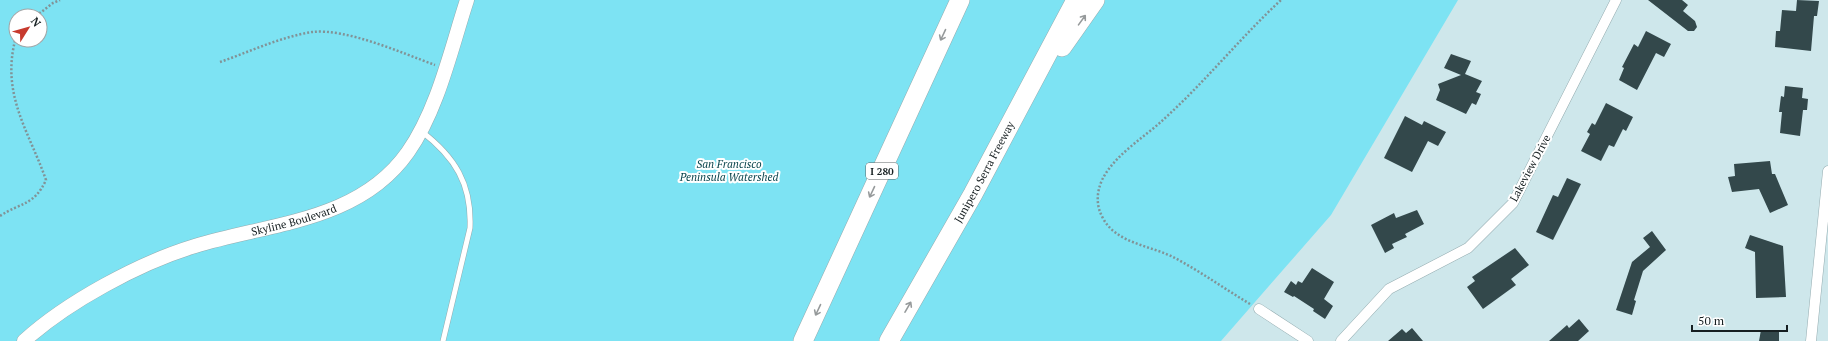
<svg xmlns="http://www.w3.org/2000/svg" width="1828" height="341" viewBox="0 0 1828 341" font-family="'PT Serif',serif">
  <rect width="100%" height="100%" fill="#cee7eb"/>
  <path fill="#7de3f3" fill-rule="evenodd" d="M0,0H1458L1331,215L1221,341H0ZM16,16H40V40H16Z"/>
  <g fill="#33484b">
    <polygon points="1648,0 1682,0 1688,5 1683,11 1695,21 1697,27 1694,31 1688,31"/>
    <polygon points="1797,0 1819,1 1817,16 1814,16 1811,51 1775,47 1776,31 1780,31 1782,10 1796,11"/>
    <polygon points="1646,31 1671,44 1664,57 1656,53 1637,90 1619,80 1624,68 1622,67 1634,44 1638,47"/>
    <polygon points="1451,54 1471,61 1465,74 1482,81 1476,92 1481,94 1476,105 1472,103 1466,114 1436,100 1440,90 1438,84 1461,75 1444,68"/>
    <polygon points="1785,86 1803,88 1802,98 1808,99 1807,110 1803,110 1800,136 1780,133 1782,112 1779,112 1781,96 1784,97"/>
    <polygon points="1606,103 1633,117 1626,131 1623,129 1614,147 1609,145 1601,161 1581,151 1590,134 1587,132 1592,123 1595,125"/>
    <polygon points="1405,116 1422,125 1424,121 1446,132 1438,146 1428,141 1412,172 1384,158"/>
    <polygon points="1770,161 1772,174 1775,174 1788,205 1770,213 1759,189 1732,192 1728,177 1735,176 1734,164"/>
    <polygon points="1567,178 1581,184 1553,240 1536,232 1553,195 1558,197"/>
    <polygon points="1417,210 1424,224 1405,234 1407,237 1392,244 1394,248 1385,253 1371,225 1394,213 1396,218"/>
    <polygon points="1652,231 1666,250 1643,271 1634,300 1636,301 1632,315 1616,310 1632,262 1650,247 1643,238"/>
    <polygon points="1750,235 1783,246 1786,297 1756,298 1755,252 1745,248"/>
    <polygon points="1515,248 1529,265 1511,279 1516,285 1483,309 1467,287 1475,281 1472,277"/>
    <polygon points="1312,268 1334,282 1324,299 1333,306 1325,319 1313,311 1314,309 1294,296 1293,297 1284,292 1291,281 1296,285 1298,281 1302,283"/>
    <polygon points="1579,319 1589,331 1578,341 1549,341 1567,325 1569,328"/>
    <polygon points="1412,328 1423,341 1388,341 1402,329 1406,333"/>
    <polygon points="1761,330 1779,332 1779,341 1759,341"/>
  </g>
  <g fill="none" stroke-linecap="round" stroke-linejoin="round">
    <g stroke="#94acb0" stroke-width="6">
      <path id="lane" d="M421,131C455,157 472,184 470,228L443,341"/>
    </g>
    <g stroke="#94acb0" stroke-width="11">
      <g id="street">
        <polyline points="1259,309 1308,341"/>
        <polyline points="1341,341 1389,289 1468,248 1513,203 1616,0"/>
        <polyline points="1811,341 1828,171"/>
      </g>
    </g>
    <g stroke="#94acb0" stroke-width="15">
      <g id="secondary">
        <path id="s1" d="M24,341C67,302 139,263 195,246C269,223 359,222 408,152C438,109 451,49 467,0"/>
      </g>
    </g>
    <g stroke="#94acb0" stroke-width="20">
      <g id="highway">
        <polyline points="1062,47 1095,0"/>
        <polyline points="803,341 960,0"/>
        <path id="s2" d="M889,341L973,194L1076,0"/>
      </g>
    </g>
    <g stroke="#819397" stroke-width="2.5" stroke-dasharray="2 2" stroke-linecap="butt">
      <polyline points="36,16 53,3 60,0"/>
      <path d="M220,62C249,52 280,37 312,32C346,28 402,53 435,65"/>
      <path d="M0,216C21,202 34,206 46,180C29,131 0,94 16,37"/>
      <path d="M1250,304C1225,289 1201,272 1175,258C1153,246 1118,244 1104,220C1096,207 1096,194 1102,180C1115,154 1144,138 1164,119C1205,82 1240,38 1281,0"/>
    </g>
    <use href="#lane" stroke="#fff" stroke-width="5"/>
    <use href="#street" stroke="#fff" stroke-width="10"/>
    <use href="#secondary" stroke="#fff" stroke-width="14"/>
    <use href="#highway" stroke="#fff" stroke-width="19"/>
  </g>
  <defs><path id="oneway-shaft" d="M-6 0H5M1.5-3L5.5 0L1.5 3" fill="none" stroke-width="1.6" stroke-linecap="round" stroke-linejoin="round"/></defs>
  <g stroke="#969a9b">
    <use href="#oneway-shaft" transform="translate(1082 20) rotate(-54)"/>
    <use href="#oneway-shaft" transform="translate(943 35) rotate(115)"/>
    <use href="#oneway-shaft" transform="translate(872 192) rotate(115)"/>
    <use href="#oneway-shaft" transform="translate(908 307) rotate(-60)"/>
    <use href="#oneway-shaft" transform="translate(818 310) rotate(115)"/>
  </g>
  <g text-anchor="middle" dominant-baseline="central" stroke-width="4" stroke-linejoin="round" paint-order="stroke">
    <rect fill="#fff" stroke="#5c6264" stroke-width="1" x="866" y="163" width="32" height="16" rx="3"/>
    <g font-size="10" font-weight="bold" fill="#161f21">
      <text x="882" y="171">I 280</text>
    </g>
    <g font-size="11" font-style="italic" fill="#0a454d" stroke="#fff">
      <text x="729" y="164">San Francisco<tspan x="729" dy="13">Peninsula Watershed</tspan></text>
    </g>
    <g font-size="11" fill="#161f21" stroke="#fff">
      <text transform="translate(1530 168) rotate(-62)">Lakeview Drive</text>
      <text stroke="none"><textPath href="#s2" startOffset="194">Junipero Serra Freeway</textPath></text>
      <text stroke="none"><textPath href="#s1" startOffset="299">Skyline Boulevard</textPath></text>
    </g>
  </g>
  <g transform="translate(28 28) rotate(53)"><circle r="19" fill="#ffffff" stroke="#a2a5a6"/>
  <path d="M0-3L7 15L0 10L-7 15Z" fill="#c73a2e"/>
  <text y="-6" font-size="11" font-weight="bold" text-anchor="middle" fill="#161f21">N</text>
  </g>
  <path d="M1692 325v6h95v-6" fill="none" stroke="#161f21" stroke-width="2"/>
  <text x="1698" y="325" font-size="12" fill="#161f21" stroke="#ffffff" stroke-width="3" paint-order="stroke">50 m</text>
</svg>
